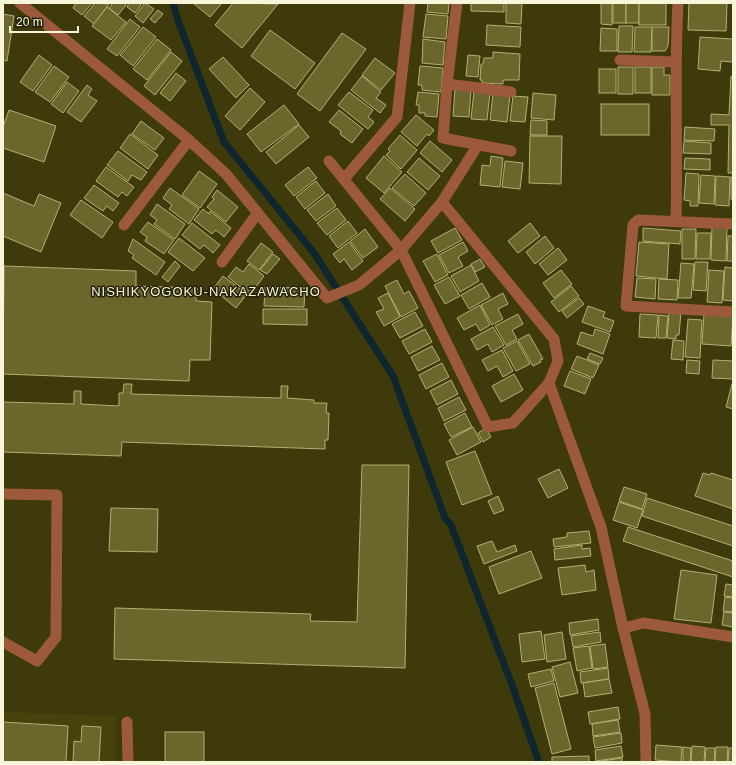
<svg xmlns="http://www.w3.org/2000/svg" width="736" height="765" viewBox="0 0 736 765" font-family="Arial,sans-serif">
  <rect width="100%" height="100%" fill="#3e3a0b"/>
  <polygon fill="#47420b" points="3,712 116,716 116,762 3,762"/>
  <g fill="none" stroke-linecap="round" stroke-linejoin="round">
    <polyline stroke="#10262e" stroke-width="7" points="173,3 177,18 224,142 314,253 393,376 445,518 451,525 512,685 539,762"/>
  </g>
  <g fill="#6b662b" stroke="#b4af73">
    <polygon points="76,3 92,3 82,15 73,8"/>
    <polygon points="95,3 109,4 94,24 84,16"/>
    <polygon points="113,3 124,3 126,5 118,15 109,8"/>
    <polygon points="129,3 138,3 141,5 135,13 127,7"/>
    <polygon points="145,3 154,9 143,23 135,16"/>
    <polygon points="193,3 222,3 210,17"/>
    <polygon points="233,3 278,4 242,48 215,25"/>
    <polygon points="428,3 449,3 448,14 427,12"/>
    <polygon points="471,3 504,3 504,12 471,11"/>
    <polygon points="506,3 522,3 521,24 506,23"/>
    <polygon points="601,3 612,3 612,25 601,24"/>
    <rect x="613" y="3" width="13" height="20"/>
    <rect x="626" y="3" width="13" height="20"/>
    <rect x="639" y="3" width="27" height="22"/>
    <polygon points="689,3 727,3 726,31 688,30"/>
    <polygon points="107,7 126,22 111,40 92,26"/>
    <polygon points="158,10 163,14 155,23 150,19"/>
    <polygon points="3,14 14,16 7,61 3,60"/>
    <polygon points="426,14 448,16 446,39 423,37"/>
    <polygon points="130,19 140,27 117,56 107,49"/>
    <polygon points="487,25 521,27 520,47 486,45"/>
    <polygon points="619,26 633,26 632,52 618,52"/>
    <polygon points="143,27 156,37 133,66 120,55"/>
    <polygon points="635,27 652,27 651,52 634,52"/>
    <polygon points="652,27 669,27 668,46 665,51 652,51"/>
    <polygon points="601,28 617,29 617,51 600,51"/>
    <polygon points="270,30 315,63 295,89 251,56"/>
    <polygon points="342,33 366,49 320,111 297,94"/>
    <polygon points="700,37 733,39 733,62 721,61 720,71 698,69"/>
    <polygon points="157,39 171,50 147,80 133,69"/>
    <polygon points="423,39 445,42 443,65 422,63"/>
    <polygon points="171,52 182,61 155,95 144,86"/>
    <polygon points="493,52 520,54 519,80 503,80 503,84 482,83 482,80 480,80 481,64 483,64 484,58 493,58"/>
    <polygon points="39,55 52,65 33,91 20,82"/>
    <polygon points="468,55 480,56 478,77 466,76"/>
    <polygon points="223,57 249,85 236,98 209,69"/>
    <polygon points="375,58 395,73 381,90 362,75"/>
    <polygon points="54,66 69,77 50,102 35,92"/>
    <polygon points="420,66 443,68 441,92 422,90 422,85 418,85"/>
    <rect x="618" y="67" width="15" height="27"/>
    <rect x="635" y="67" width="16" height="26"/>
    <polygon points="652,67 664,67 664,75 670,75 670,95 652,95"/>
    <rect x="599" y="69" width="17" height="24"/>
    <polygon points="176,73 186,81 170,101 160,93"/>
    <polygon points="362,76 381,92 376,98 386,105 380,113 351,90"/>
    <polygon points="731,76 733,77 733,173 728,173 729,125 711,125 711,114 729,115"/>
    <polygon points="67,82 79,91 63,113 51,104"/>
    <polygon points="87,85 92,89 88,95 97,101 81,122 67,112"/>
    <polygon points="250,88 265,102 240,130 225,116"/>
    <polygon points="455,89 471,90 469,117 453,116"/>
    <polygon points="474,91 490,93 487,120 471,119"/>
    <polygon points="349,92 373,110 368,117 374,122 368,129 338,105"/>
    <polygon points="418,92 439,94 437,117 425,116 425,113 419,113 419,105 416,105"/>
    <polygon points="493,93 510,95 507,122 490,120"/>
    <polygon points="533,93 556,95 554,120 531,118"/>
    <polygon points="513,96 528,97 525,122 510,121"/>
    <rect x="601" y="104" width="48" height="31"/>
    <polygon points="284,105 299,124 261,152 247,134"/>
    <polygon points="9,110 56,126 44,162 3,148 3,127"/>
    <polygon points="339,110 363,129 352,143 340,134 341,131 329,122"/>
    <polygon points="416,115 434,130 429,136 427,134 417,146 401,132"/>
    <polygon points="531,120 547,121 547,135 530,135"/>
    <polygon points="141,121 164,138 155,150 132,134"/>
    <polygon points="299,125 309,137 276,164 266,152"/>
    <polygon points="685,127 715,129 714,141 684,140"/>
    <polygon points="130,134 158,155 148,169 120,148"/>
    <polygon points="400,135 417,150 401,169 386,155 390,151 388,149"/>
    <polygon points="530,136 562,136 561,184 529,183"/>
    <polygon points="430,141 452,160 442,172 420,153"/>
    <polygon points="684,141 711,143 711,154 683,153"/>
    <polygon points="118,151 147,172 141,180 132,175 128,181 107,165"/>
    <polygon points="384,156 402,172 384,193 366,178"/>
    <polygon points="491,156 503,158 500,187 480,185 482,165 490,166"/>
    <polygon points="419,158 440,176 428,190 407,172"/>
    <polygon points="685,158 710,159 710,170 684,169"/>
    <polygon points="505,161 523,163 520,189 502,187"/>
    <polygon points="106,167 134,187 127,196 122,192 118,197 96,181"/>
    <polygon points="308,167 317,178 294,196 285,185"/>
    <polygon points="199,171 217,184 200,208 182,195"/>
    <polygon points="686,173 699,174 698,206 690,206 690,201 684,200"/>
    <polygon points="405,174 426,193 414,206 392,188"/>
    <polygon points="701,175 715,176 714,204 699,203"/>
    <polygon points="716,176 730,177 729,206 715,205"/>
    <rect x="731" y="177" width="2" height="22"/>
    <polygon points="316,181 325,193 305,209 296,197"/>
    <polygon points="94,185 119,203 113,211 107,206 103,211 84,198"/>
    <polygon points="170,188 199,209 189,224 169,209 172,205 163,198"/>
    <polygon points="390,188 415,209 405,221 380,199"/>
    <polygon points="217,190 238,207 226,222 207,207 214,199 212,197"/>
    <polygon points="3,193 34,206 39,194 61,203 41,252 3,236"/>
    <polygon points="328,194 336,206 316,221 307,210"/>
    <polygon points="81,200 113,222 102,238 70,215"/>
    <polygon points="157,204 185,224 175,239 154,224 157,220 150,215"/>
    <polygon points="337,208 346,220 327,235 317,223"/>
    <polygon points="203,209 209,214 210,211 231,228 224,237 216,230 212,234 194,220"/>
    <polygon points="348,221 357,233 338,248 329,236"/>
    <polygon points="148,222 174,240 164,254 145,241 147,237 140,232"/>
    <polygon points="192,223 220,245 213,253 204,245 200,249 182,235"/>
    <polygon points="530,223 540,236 518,253 508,241"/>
    <polygon points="712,226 727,227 726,261 711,260"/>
    <polygon points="455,228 462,240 438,253 431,241"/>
    <polygon points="643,228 681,231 680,244 643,241"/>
    <polygon points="365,229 378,247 363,258 350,241"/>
    <polygon points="682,229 696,229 695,259 682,259"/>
    <polygon points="697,233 711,233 710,259 696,259"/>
    <polygon points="545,236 554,248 535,264 526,252"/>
    <polygon points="728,236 733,236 733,261 727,261"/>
    <polygon points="179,238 205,258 193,271 168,252"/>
    <polygon points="133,239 165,262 156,275 132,258 134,255 128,251"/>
    <polygon points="349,242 363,261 352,270 344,259 340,263 333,254"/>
    <polygon points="463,242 468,251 458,257 463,266 449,273 439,255"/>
    <polygon points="639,242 669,244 667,279 636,276"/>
    <polygon points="261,243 273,252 259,270 247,261"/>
    <polygon points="558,248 567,260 548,275 539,264"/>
    <polygon points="273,254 280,259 267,274 260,270"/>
    <polygon points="437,254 448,275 435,282 423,261"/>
    <polygon points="480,259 485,267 475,272 471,264"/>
    <polygon points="175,261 180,266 168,282 162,277"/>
    <polygon points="695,262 708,262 706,291 693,290"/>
    <polygon points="681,263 694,264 691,298 678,298"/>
    <polygon points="249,264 264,276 250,295 228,277 236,267 243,272"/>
    <polygon points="471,265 479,281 460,292 451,276"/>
    <polygon points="4,266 136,271 136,286 197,288 196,301 212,302 210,360 190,360 189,381 3,374"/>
    <polygon points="725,267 733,268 733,301 723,300"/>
    <polygon points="561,270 572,284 554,298 543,283"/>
    <polygon points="709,270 724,271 722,303 707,302"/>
    <polygon points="223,276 247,294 236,308 213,289"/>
    <polygon points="449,277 460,296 445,304 434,285"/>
    <polygon points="637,278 656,279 655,299 635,297"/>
    <polygon points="659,279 678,280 677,300 658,299"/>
    <polygon points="397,280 404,294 409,291 418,308 401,317 385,286"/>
    <polygon points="482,283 490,297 469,309 461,295"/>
    <polygon points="571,286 579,296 559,312 551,302"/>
    <polygon points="265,287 305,288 304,307 264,306"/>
    <polygon points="388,293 400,317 384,326 376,312 384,309 378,298"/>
    <polygon points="503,293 508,304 498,309 503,319 492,325 481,305"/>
    <polygon points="579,298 584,304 567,318 562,311"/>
    <polygon points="480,305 490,325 480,331 476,324 464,330 457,318"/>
    <polygon points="588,306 605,312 603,317 614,321 610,332 582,322"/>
    <polygon points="263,309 307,309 307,325 263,324"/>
    <polygon points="415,312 423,326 400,338 392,324"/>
    <polygon points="669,312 681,312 679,335 676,335 676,339 667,338"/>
    <polygon points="518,314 523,324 512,330 517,339 506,345 495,326"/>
    <polygon points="640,314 658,315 656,338 639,337"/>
    <polygon points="704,314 733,316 731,346 702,344"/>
    <polygon points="659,315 668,316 666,338 658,338"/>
    <polygon points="688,319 702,320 700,358 685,357"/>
    <polygon points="493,327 504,345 492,352 488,344 477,350 471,339"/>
    <polygon points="425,329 432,342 409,354 402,341"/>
    <polygon points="595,329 610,334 603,354 577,344 581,332 593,336"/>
    <polygon points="529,334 543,359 540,360 541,362 533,366 518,340"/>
    <polygon points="673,340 684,341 683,360 671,359"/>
    <polygon points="517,341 530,364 516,371 503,348"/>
    <polygon points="432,346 440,360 418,371 411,357"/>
    <polygon points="502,350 513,371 503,377 497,366 488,371 482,360"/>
    <polygon points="590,353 603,358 600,364 587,359"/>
    <polygon points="577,356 599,365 593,378 571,369"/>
    <polygon points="687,360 700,361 699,374 686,373"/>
    <polygon points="713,360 733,361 733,379 712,378"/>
    <polygon points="442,363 449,377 426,389 419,375"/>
    <polygon points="570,371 591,379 585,394 564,386"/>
    <polygon points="514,374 523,390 501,402 492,386"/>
    <polygon points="451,380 458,394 437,405 430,391"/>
    <polygon points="124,384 132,384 131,394 281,398 281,386 288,386 287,398 314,400 314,403 327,403 326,413 329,413 328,440 325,440 325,449 122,442 121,456 3,452 3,402 74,404 74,391 81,391 81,404 119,406 119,393 123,393"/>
    <polygon points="732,384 733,384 733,409 726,407"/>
    <polygon points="459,397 466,410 444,421 438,408"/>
    <polygon points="465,413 472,427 451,437 444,424"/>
    <polygon points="473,427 481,442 457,455 449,440"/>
    <polygon points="486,428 491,437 483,442 478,433"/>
    <polygon points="475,451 492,494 462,505 446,462"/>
    <polygon points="362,465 409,465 405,668 114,659 115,608 311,614 310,621 357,622"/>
    <polygon points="559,469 568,488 548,498 538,479"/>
    <polygon points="703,473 710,475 711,473 733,480 733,509 695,496"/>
    <polygon points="624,487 647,494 642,509 619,501"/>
    <polygon points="498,496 504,510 494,514 488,501"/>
    <polygon points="647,498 733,526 733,546 642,516"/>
    <polygon points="619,502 643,510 637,528 613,520"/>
    <polygon points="111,508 158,509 157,552 109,551"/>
    <polygon points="628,527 733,561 733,577 623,541"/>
    <polygon points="589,531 591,543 554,547 553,539 567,537 567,533"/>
    <polygon points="492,541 497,552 515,545 517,551 484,564 477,546"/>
    <polygon points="582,545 582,549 590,548 591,556 555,560 554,549"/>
    <polygon points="531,551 542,578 499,594 489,567"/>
    <polygon points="585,565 586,572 594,570 596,590 562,595 558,568"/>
    <polygon points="681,570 717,575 711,623 674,619"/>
    <polygon points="726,584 733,585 733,597 724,596"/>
    <polygon points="725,597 733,598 733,612 723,611"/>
    <polygon points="724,612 733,613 733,627 722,625"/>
    <polygon points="598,619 599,630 570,635 569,623"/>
    <polygon points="541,631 545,659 522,662 519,634"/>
    <polygon points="562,632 566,659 547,662 544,635"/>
    <polygon points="600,632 601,642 573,647 571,636"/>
    <polygon points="605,644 608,667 593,669 590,646"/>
    <polygon points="589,646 592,668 577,671 573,648"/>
    <polygon points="570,662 578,693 560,697 552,667"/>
    <polygon points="608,668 609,679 581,683 580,672"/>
    <polygon points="551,669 554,681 531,687 528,674"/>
    <polygon points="609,679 612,693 585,697 583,683"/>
    <polygon points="554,683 571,749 552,754 535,688"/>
    <polygon points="618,707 620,719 590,724 588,712"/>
    <polygon points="618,720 620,732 593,736 592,724"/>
    <polygon points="3,722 68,726 66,762 3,762"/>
    <polygon points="82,726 101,727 99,762 73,762 74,741 81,742"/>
    <rect x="165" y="732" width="39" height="30"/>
    <polygon points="621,733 622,743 595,748 593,737"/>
    <polygon points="656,745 682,747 681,762 655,760"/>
    <polygon points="621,746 623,757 596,761 595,750"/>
    <polygon points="692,746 705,747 704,762 691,762"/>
    <polygon points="683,747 691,748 690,762 683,762"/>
    <polygon points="716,747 728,747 727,762 715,762"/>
    <polygon points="706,748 715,748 714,762 705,762"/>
    <polygon points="729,748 733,748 733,762 728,762"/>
    <polygon points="589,756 589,762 552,762 552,757"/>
    <polygon points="622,758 622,762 595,762"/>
  </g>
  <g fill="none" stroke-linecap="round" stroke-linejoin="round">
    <g stroke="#9c593b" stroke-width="11">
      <polyline points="457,3 447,84 443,138 511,151"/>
      <polyline points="620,60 675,62"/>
      <polyline points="447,84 511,92"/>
      <path d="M676,221C678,148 674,76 678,3"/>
      <polyline points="733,224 638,220 633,225 626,306 733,312"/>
      <polyline points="124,225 189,140"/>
      <polyline points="222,262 257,214"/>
    </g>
    <g stroke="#9c593b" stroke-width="11">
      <polyline points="20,3 189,140 226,174 327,298 359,285 401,250 442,202 478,145"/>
      <polyline points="329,161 401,250 488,427 513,423 549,383 558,361 554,339 442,202"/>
      <polyline points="344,179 397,117 410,3"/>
      <polyline points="549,383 601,527 623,628 645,714 646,762"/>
      <polyline points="3,494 57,495 56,637 37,661 3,642"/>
      <polyline points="623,628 644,623 733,637"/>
      <polyline points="127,722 128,762"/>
    </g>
  </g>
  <g text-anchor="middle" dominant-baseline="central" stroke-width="3" stroke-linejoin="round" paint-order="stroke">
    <g font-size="13" letter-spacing="1" fill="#f8f6d8" stroke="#232108">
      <text x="206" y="291">NISHIKYOGOKU-NAKAZAWACHO</text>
    </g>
  </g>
  <rect width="736" height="765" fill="none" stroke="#f8f6d8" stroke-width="8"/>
  <path d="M10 26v6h68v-6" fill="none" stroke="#f8f6d8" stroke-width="2"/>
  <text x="16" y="26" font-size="12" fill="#f8f6d8" stroke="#232108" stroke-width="3" paint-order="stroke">20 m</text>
</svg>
